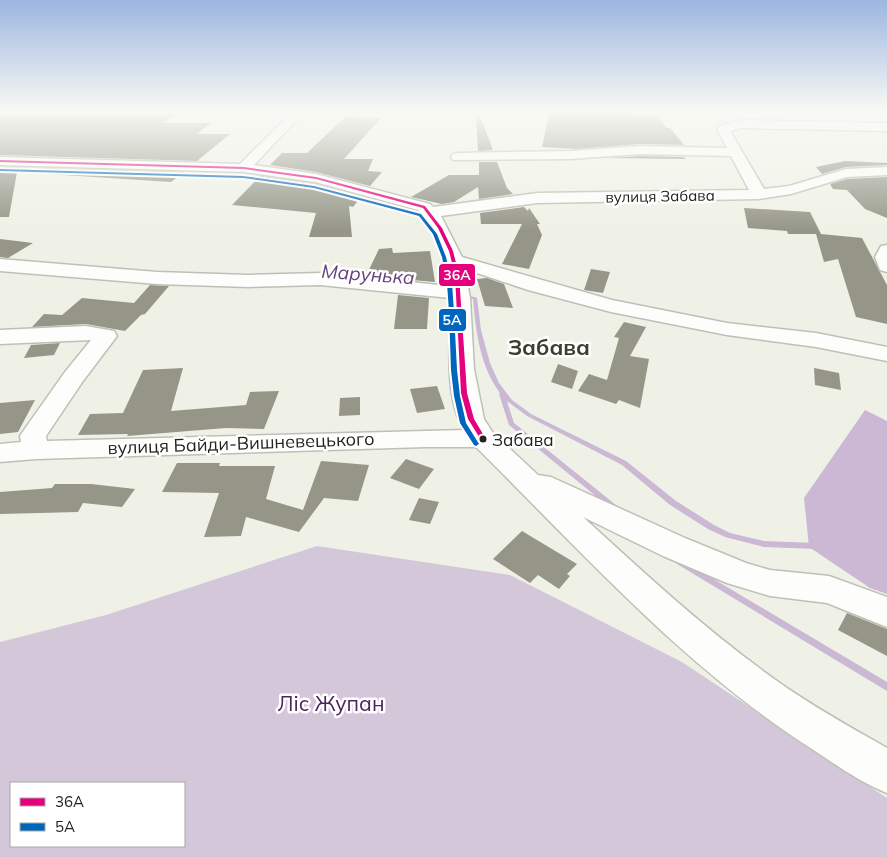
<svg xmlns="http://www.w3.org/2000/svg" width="887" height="857" viewBox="0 0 887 857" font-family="Mulish,sans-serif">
  <rect width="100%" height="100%" fill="#f0f1e6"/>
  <path fill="#d4c7da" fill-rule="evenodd" d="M317,546L510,575L682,662L887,798V857H0V642L106,615ZM11,783H184V846H11Z"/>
  <polygon fill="#cab8d4" points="865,410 887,421 887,594 870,588 809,547 804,498"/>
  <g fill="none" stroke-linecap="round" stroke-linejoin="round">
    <g fill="#cab8d4" fill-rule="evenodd">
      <path d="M460,295L475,297L477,298L481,330L490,363L499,383L512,400L531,414L626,461L676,501L714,525L730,533L764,541L817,543L820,544L821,546L820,548L817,549L764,547L725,537L708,529L670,505L622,465L527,416L507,401L514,423L621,509L620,511H614L509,425L499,394L500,393C480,366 476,332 473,299L460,297Z"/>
      <polygon points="680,559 887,682 887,691 677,564 676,562 677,560"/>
    </g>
  </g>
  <g fill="#959688">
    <polygon points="550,111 567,111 566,113 622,113 636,116 656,116 667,128 670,128 684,145 640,144 577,149 542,147"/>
    <polygon points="72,115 70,116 174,115 163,123 211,123 197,134 230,134 197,161 0,155 0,116"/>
    <polygon points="480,116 493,150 478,151 476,117"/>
    <polygon points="345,117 381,118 344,159 373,159 368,171 382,172 370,186 316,172 270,165 282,153 307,153"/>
    <polygon points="640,156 683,157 686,159 607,158"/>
    <polygon points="845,161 887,163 887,165 846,167 822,174 816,167"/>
    <polygon points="479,162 497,162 507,188 513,194 479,199 478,187 454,202 442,204 411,197 449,175 479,175"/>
    <polygon points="0,167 184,172 171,182 17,172 9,217 0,217"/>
    <polygon points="260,176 315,184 361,197 353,207 349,206 352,237 309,237 316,213 232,205"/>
    <polygon points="887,177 887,218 865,209 847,190 833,189 830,184 847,179"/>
    <polygon points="524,207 528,211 529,208 540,224 537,224 542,235 529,269 502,264 522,224 481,224 480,213"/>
    <polygon points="744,208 810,212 821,234 862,238 887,285 887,324 856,317 838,259 824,262 816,234 788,234 787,231 748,228"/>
    <polygon points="0,239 33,243 8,258 0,257"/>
    <polygon points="392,248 393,253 430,251 435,282 366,276 379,249"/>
    <polygon points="591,269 610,272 603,293 584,290"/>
    <polygon points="487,278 504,284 513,308 485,306 477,279"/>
    <polygon points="150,285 169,286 145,314 141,315 125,331 86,324 32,327 44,314 62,315 82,298 134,303"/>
    <polygon points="398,295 429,298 427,329 394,329"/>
    <polygon points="624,322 646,327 630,356 649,359 640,408 619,400 616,404 578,391 589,374 607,380 619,338 614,337"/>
    <polygon points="60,343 54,355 24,358 31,345"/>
    <polygon points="558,364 578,371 572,389 551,382"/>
    <polygon points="183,368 171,411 246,405 250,392 279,391 264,429 226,428 127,436 128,434 78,435 90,414 123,413 143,370"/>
    <polygon points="814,368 839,373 841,390 815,385"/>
    <polygon points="437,386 445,409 417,413 410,389"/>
    <polygon points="360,397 360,415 339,416 340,398"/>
    <polygon points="35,400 18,432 0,434 0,403"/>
    <polygon points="406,459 434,469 419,489 390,478"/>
    <polygon points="321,461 369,465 358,501 324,498 299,532 246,517 241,536 204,537 219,493 162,492 177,463 220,463 219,466 275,466 266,499 303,510"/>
    <polygon points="55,484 91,484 135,489 122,507 83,503 78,512 0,514 0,492 52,488"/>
    <polygon points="419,498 439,502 430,524 409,520"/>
    <polygon points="522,531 577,564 567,574 570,576 559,589 538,575 530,583 493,559"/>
    <polygon points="847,613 887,629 887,656 838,630"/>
  </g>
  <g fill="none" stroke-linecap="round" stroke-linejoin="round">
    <g stroke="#bec0b7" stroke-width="3">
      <g id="minor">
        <path d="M293,111H305L254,165L316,174L430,204L433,207L537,193L749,190L731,156L640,154L570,159L453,160L451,157L453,154L458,153L570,151L640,146L727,148L717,129L719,126L742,120L887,123V131L742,128L730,131L764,189L789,186L846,169L887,167V175L847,177L791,194L759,199L537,203L441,216L462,257L612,300L727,323L816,333L887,347V361L816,347L727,335L611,312L528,290L465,269L470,298L474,369L484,419L493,433L538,475L551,477L685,538L746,563L770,570L829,576L887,597V627L827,603L770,596L727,583L663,556L583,517C645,574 708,632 777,681C812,706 850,727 887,748V793C860,782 836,765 812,749C685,668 583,553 476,447H426L36,459L0,462V444L21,442L20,436L24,430L65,372L91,340L0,344V330L86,326L114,331L117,336L83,381L46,436L47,441L464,430C443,396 451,338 450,298L320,285L248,287L157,284L0,271V259L157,272L248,275L320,273L449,286C446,261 439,227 418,210L315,182L244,172L0,165V157L240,164Z"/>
        <polygon points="630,111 688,111 682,114 636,114"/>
        <polygon points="887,245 887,272 880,270 875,257 881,246"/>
      </g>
    </g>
    <use href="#minor" fill="#fdfdfb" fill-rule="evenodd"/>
    <g stroke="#fff" stroke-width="4">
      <polygon id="bus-1" points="0,160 244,167 316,177 425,206 442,228 453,251 459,275 467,393 474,419 486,439 485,440 481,440 468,419 461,393 455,275 449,251 438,228 423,208 316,179 244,169 0,162"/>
    </g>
    <g stroke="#fff" stroke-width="4">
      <polygon id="bus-2" points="0,169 243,176 314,186 421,214 437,234 446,257 452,283 454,312 457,370 460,396 466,423 479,444 476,446 474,445 460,423 454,396 451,370 449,312 447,283 442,257 433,234 419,216 314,188 243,178 0,171"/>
    </g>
    <use href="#bus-1" fill="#e5007d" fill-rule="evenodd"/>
    <use href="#bus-2" fill="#0065bd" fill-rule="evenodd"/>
  </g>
  <linearGradient id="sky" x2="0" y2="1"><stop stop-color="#9cb6e0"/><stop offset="0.48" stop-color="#f8f9f4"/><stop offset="1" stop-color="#f8f9f4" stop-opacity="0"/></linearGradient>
  <rect width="887" height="231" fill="url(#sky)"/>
  <circle fill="#23231c" stroke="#fff" stroke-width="2" cx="483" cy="439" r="4.5"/>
  <g text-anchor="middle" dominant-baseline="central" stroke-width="5" stroke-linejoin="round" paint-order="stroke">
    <g font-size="15" fill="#23231c" stroke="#fff">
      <text transform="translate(660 196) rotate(-1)">вулиця Забава</text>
    </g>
    <g font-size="17" fill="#23231c" stroke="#fff" text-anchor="start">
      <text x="492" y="439">Забава</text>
    </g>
    <g font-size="18" fill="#23231c" stroke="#fff">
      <text transform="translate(241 443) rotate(-2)">вулиця Байди-Вишневецького</text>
    </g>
    <g font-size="19" font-style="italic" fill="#63417a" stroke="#fff">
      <text transform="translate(368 274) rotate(4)">Марунька</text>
    </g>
    <g font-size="21" fill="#49265e" stroke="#fff">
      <text x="331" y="703">Ліс Жупан</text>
    </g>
    <g font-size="22" font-weight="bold" fill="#3d3f2e" stroke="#fff">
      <text x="549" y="347">Забава</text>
    </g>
  </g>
  <g stroke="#fff" stroke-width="2">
    <rect x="438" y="263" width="38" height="24" rx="5" fill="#e5007d"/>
    <rect x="438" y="308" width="29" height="24" rx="5" fill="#0065bd"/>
  </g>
  <g font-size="14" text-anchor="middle" font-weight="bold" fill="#fff">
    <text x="457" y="280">36А</text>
    <text x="452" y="325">5А</text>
  </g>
  <rect x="10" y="782" width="175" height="65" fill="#ffffff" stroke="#a7a7a4"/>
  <rect x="20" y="798" width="25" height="8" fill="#e5007d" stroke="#a7a7a4"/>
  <text x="55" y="807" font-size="15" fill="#23231c">36А</text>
  <rect x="20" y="823" width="25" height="8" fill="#0065bd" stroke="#a7a7a4"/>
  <text x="55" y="832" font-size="15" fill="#23231c">5А</text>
</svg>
